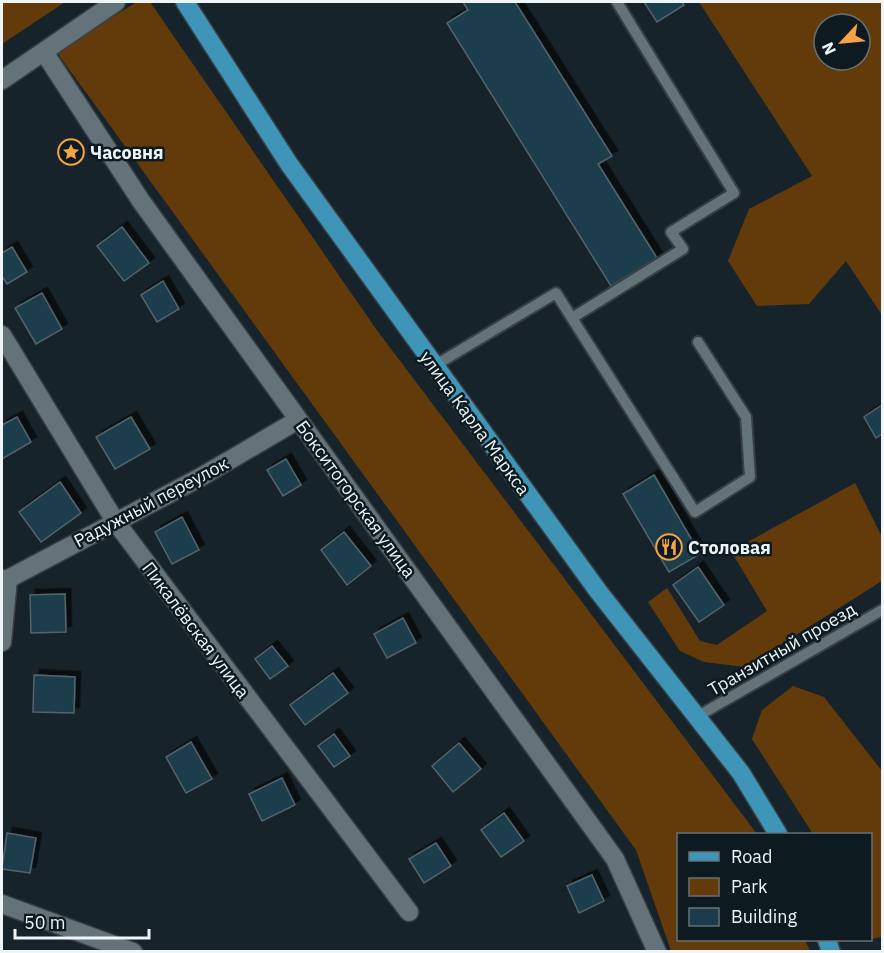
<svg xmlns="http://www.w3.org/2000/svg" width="884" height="953" viewBox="0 0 884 953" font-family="'IBM Plex Sans',sans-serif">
  <defs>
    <filter id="shadow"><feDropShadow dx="5.5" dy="-5.5" stdDeviation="0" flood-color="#0009"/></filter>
  </defs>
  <rect width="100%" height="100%" fill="#17232a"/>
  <g fill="#633b0b" fill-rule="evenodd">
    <polygon points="2,2 65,2 2,44"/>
    <polygon points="137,2 150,2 376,329 754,830 756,834 678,834 678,940 805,940 810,951 671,951 636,850 58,54 96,27"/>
    <path d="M699,2H882V315L846,261L809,304L757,306L728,261L749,209L812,176ZM824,24H860V60H824Z"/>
    <polygon points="855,483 882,537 882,581 745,667 704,662 680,651 648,602 667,588 700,641 717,645 767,611 731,551"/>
    <polygon points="793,686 824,697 882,771 882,937 870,939 870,834 813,834 752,739 762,710"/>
  </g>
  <g fill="#1a3c4b" stroke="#55636b" stroke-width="1.5" filter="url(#shadow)">
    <polygon points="463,2 515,2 612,156 598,164 657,258 611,286 447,23 468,10"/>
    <polygon points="644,2 682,2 684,5 657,22"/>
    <polygon points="122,227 149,263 124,281 97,246"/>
    <polygon points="12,247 27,272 7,284 2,276 2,253"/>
    <polygon points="163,281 179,309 157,322 141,295"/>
    <polygon points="42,293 62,329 36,344 15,308"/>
    <polygon points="882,405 882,434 876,438 864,417"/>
    <polygon points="17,417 31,442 2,459 2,425"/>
    <polygon points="131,417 150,449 115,469 96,437"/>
    <polygon points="286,459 301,485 283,496 267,470"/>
    <polygon points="654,475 700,554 669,572 623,494"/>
    <polygon points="60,482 81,513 41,542 19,512"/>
    <polygon points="182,517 199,550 172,564 155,532"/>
    <polygon points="344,532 371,566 347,585 321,550"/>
    <polygon points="698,567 724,605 699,622 673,585"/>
    <polygon points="65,594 66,632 31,633 30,595"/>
    <polygon points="403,618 416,643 387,658 374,634"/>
    <polygon points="272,646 288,666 270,679 255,659"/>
    <polygon points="333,673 348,693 305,725 290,705"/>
    <polygon points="34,675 75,677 74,713 33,712"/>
    <polygon points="334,734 350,756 334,767 318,746"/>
    <polygon points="191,742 212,779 186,793 166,757"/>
    <polygon points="459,743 481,769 453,792 432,766"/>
    <polygon points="282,778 295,805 262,821 249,794"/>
    <polygon points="504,813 524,841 501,857 481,830"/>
    <polygon points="7,833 36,838 30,873 2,869"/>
    <polygon points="436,843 451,866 424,883 409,859"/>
    <polygon points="592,875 604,901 579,913 567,886"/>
  </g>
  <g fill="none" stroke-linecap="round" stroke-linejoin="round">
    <g stroke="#363f45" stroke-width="14">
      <g id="service">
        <polyline points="572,318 683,249 671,232 734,193 617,2"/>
        <polyline points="434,366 556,293 695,512 750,477 746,417 698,342"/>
        <polyline points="698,716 882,610"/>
      </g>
    </g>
    <g stroke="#363f45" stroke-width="21">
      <g id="minor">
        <polyline points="44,52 141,201 615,859 657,952"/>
        <polyline points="2,80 116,2"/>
        <polyline points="2,335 115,521 409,912"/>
        <polyline points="2,579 8,579 199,478 298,420"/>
        <polyline points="2,642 8,579"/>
        <polyline points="2,904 133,952"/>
      </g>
    </g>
    <g stroke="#363f45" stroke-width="21">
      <g id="primary">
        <polyline points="185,2 289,164 598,591 741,773 778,834"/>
        <polyline points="827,940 831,952"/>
      </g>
    </g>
    <use href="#service" stroke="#64727a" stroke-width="10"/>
    <use href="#minor" stroke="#64727a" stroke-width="18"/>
    <use href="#primary" stroke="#3e95b7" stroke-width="18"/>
  </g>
  <defs>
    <g id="sight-ring" transform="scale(1.35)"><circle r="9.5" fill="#0d1a20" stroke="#f6a246" stroke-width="1.5"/><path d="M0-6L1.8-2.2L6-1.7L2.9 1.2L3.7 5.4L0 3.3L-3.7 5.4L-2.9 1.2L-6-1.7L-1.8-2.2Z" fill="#f6a246"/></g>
    <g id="restaurant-ring" transform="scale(1.35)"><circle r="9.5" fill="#0d1a20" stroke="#f6a246" stroke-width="1.5"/><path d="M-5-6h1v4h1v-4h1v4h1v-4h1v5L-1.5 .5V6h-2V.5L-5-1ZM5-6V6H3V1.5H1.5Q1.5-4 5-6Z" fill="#f6a246"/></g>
  </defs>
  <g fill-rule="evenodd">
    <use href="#sight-ring" x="71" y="152"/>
    <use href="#restaurant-ring" x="669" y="547"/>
  </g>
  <g text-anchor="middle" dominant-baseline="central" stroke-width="5" stroke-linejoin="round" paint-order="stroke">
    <g font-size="18" font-weight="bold" fill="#edf5f9" stroke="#0d1a20" text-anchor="start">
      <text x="90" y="152">Часовня</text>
      <text x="688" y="547">Столовая</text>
    </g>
    <g font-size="18" fill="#edf5f9" stroke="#0d1a20">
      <text transform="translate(475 423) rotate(54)">улица Карла Маркса</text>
      <text transform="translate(356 499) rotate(54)">Бокситогорская улица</text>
      <text transform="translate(151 502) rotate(-28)">Радужный переулок</text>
      <text transform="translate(196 630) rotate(53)">Пикалёвская улица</text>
      <text transform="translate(782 649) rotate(-30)">Транзитный проезд</text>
    </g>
  </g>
  <rect width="884" height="953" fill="none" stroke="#edf5f9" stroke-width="6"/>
  <rect x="677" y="833" width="195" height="108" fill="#0d1a20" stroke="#677277" stroke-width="1.5"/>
  <rect x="689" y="852" width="30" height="9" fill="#3e95b7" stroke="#677277" stroke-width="1.5"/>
  <text x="731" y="863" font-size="18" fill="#edf5f9">Road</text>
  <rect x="689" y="878" width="30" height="18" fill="#633b0b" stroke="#677277" stroke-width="1.5"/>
  <text x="731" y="893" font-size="18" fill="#edf5f9">Park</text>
  <rect x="689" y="908" width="30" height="18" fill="#1a3c4b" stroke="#677277" stroke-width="1.5"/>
  <text x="731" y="923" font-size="18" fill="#edf5f9">Building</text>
  <g transform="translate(842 42) rotate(244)"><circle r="28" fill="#0d1a20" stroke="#677277" stroke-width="1.5"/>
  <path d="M0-4.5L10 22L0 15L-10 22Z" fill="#f6a246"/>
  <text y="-9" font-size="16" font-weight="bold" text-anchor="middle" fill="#edf5f9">N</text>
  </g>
  <path d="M15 929v9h134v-9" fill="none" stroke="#edf5f9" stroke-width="3"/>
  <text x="24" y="929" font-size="18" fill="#edf5f9" stroke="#0d1a20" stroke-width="4.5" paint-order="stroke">50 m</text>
</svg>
